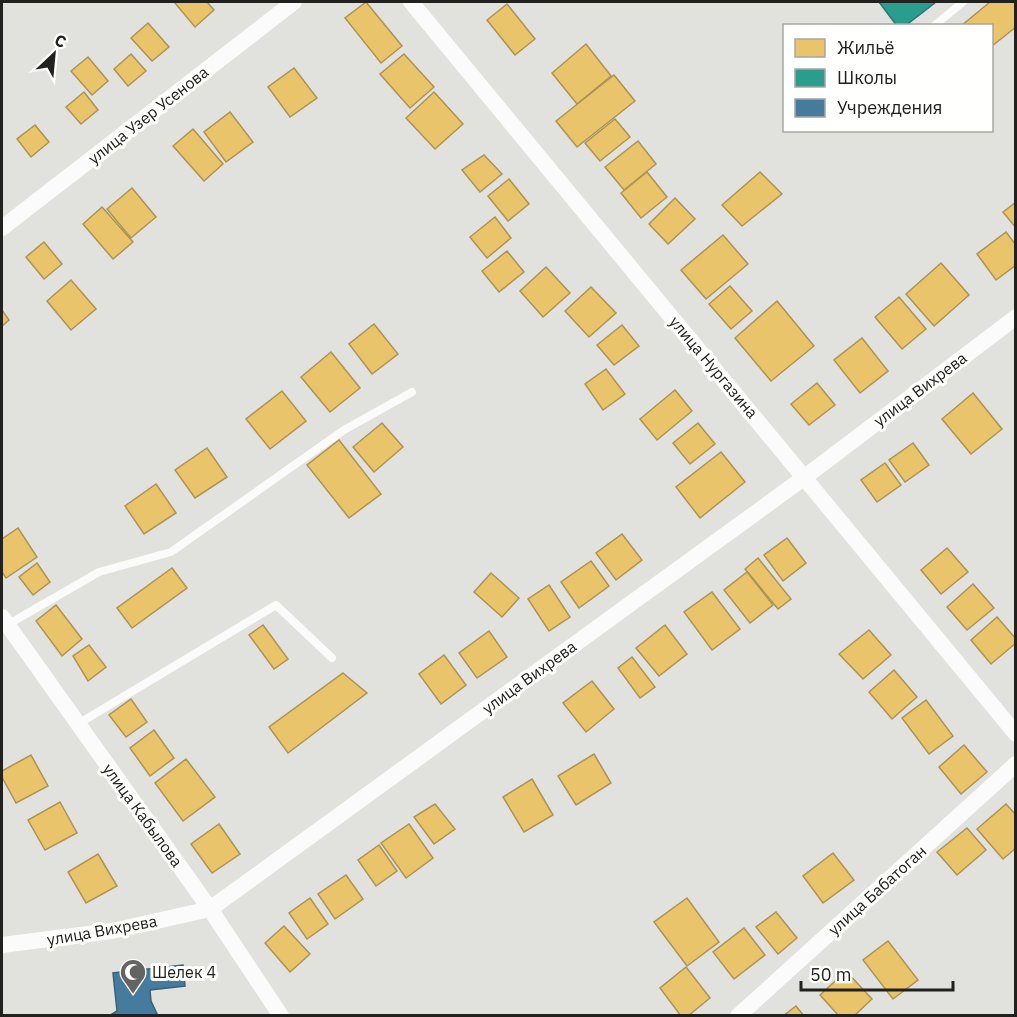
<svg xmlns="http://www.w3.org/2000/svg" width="1017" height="1017" viewBox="0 0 1017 1017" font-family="'IBM Plex Sans',sans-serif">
  <rect width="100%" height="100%" fill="#e1e2dd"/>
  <g fill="#e9c46a" stroke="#ad9354" stroke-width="1.5">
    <polygon points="176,2 207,2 214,10 195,27 175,3"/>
    <polygon points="366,2 402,46 381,63 345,18"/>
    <polygon points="990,2 1016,2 1016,27 992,46 992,26 961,26"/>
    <polygon points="507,4 535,39 515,55 487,20"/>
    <polygon points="148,23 169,47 152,61 131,38"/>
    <polygon points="586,44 611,76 577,104 552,73"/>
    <polygon points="131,54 146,71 128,86 114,69"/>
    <polygon points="404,54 434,87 410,108 380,74"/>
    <polygon points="88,57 108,81 92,95 71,71"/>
    <polygon points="294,68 317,98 290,117 268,87"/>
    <polygon points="614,75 635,101 577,147 556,121"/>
    <polygon points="84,92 98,110 81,124 66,107"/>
    <polygon points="434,92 463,124 435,149 406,118"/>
    <polygon points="230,112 253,142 226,162 204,132"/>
    <polygon points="615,119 630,137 600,161 585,143"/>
    <polygon points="35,125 49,142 31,157 17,139"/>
    <polygon points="193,129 223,164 204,181 173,146"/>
    <polygon points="638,141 656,164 624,190 605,167"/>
    <polygon points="484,155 502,174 480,192 462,170"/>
    <polygon points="647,172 667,197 641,218 621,193"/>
    <polygon points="760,172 782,194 742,226 722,205"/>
    <polygon points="509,179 529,204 508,221 488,196"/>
    <polygon points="132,188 156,217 131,238 107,209"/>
    <polygon points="675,198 695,219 668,244 649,224"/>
    <polygon points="1016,202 1016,228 1003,212"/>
    <polygon points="102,207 133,242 113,259 83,224"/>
    <polygon points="495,217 511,238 487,258 470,237"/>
    <polygon points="1006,232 1016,245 1016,265 996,280 977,254"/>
    <polygon points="723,235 748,264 706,299 681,270"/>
    <polygon points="44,242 62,264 44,279 26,257"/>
    <polygon points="507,251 524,272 499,292 482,271"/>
    <polygon points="941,263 969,295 934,326 906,294"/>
    <polygon points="546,267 570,293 543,317 520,291"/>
    <polygon points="71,280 96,309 71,330 47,301"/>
    <polygon points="730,286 752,311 731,329 709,304"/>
    <polygon points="591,287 616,313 589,337 565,311"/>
    <polygon points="899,297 926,329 902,349 875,317"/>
    <polygon points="777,301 814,346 771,381 735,338"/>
    <polygon points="2,310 9,320 2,326"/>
    <polygon points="374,324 398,354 372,374 349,344"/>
    <polygon points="622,325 639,346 614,365 597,345"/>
    <polygon points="862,338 888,371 860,393 834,360"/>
    <polygon points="331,352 360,388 330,412 301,377"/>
    <polygon points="606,369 625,394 603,410 585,384"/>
    <polygon points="817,383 835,405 809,425 791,404"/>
    <polygon points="675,390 692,411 657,440 640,419"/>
    <polygon points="282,391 306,421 270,449 246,419"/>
    <polygon points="973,393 1002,429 971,454 942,419"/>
    <polygon points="382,423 403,447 374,472 353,447"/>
    <polygon points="698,423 715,444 690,464 673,443"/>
    <polygon points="339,440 381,494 349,518 307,465"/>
    <polygon points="913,443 929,465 905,482 889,460"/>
    <polygon points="207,448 227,477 195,498 175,470"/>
    <polygon points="721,452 745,482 700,518 676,487"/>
    <polygon points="885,463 901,485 877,502 861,480"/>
    <polygon points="156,484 176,513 144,534 125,506"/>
    <polygon points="18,528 37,557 6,578 2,572 2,539"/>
    <polygon points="622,534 642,560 616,580 596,553"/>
    <polygon points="787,538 806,563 783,581 764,555"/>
    <polygon points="947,548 968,572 941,594 921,570"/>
    <polygon points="758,558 791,599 778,609 745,569"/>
    <polygon points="591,561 609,586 579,608 561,582"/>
    <polygon points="37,563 50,582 33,595 19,577"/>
    <polygon points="172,568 187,588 132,628 117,608"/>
    <polygon points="747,572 773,605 750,623 724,590"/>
    <polygon points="491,573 519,598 502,617 474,592"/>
    <polygon points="973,584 994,608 967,630 947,607"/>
    <polygon points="549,585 570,617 549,631 528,599"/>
    <polygon points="712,592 740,629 712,650 684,612"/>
    <polygon points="56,605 82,639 62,656 36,621"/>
    <polygon points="997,617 1016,639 1016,643 991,664 971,640"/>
    <polygon points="263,625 288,659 274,669 249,635"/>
    <polygon points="665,625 687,654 659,676 636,648"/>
    <polygon points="869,630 891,655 863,679 839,654"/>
    <polygon points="489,631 507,657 477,678 459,653"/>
    <polygon points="89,645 106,667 88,681 73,656"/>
    <polygon points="444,655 466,685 441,704 419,674"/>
    <polygon points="632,657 655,687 640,698 618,668"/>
    <polygon points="894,670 917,697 892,719 869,692"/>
    <polygon points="343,673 367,693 288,753 269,727"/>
    <polygon points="592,681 614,709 586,732 563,703"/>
    <polygon points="131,699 147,722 126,737 109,715"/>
    <polygon points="926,700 953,736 929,754 902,718"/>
    <polygon points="154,730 174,758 150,776 130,748"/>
    <polygon points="964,745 987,772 961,794 939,767"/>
    <polygon points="594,754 611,783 576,805 558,776"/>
    <polygon points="31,755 48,786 16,803 2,777 2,771"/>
    <polygon points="186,759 215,797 183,821 155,783"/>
    <polygon points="532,779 553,815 524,832 503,797"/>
    <polygon points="60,802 77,833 45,850 28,820"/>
    <polygon points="435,804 455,829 434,844 414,817"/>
    <polygon points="1006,804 1016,815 1016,848 1003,859 977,829"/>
    <polygon points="219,824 240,854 212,873 191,844"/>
    <polygon points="409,824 433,858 406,878 381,843"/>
    <polygon points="967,828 986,850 957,875 937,852"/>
    <polygon points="379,845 397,871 376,886 358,860"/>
    <polygon points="833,853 854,880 823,903 803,876"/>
    <polygon points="98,854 117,886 86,903 68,872"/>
    <polygon points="346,875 363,899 335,919 318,894"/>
    <polygon points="310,898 328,924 307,939 289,913"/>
    <polygon points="687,898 719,942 687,966 654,922"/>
    <polygon points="776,912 797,938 778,954 756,927"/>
    <polygon points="284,926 310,954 290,972 265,943"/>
    <polygon points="744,928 765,955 734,979 713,952"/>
    <polygon points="888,941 918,980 893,999 863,960"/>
    <polygon points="686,967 710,998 688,1016 681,1016 660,988"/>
    <polygon points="846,971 872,999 854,1016 839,1016 820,995"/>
    <polygon points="796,1006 804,1016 783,1016"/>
  </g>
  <polygon fill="#2a9d8f" stroke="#27786d" stroke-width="1.5" points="879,2 936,2 905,26 897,26"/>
  <polygon fill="#457b9d" stroke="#3a6077" stroke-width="1.5" points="183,965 185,986 150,990 151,1001 158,1016 109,1016 117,1011 113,973"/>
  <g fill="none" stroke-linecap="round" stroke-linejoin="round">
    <g stroke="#fafbfa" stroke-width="8">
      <polyline points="934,26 963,2"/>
      <polyline points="7,625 99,572 171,552 344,430 412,392"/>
      <polyline points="78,724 276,605 332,658"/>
    </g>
    <g stroke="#fafbfa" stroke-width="16">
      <polyline points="411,2 1016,734"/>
      <polyline points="2,228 294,2"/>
      <polyline points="2,617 210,909 281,1016"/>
      <polyline points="2,945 112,931 210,909 805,477 1016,317"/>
      <polyline points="738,1016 1016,764"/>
    </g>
  </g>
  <defs>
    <g id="mosque-pin" transform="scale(1.35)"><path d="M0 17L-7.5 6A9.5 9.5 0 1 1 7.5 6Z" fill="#646562" stroke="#fffffe"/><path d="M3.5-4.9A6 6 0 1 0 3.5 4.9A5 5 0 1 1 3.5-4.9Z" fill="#fff"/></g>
  </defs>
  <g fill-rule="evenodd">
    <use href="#mosque-pin" x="133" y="972"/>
  </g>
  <g text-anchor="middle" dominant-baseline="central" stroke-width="6" stroke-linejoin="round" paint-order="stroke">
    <g font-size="16" fill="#21211f" stroke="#fffffe">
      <text transform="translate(148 115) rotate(-38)">улица Узер Усенова</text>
      <text transform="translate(714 367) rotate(50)">улица Нургазина</text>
      <text transform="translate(920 389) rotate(-37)">улица Вихрева</text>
      <text transform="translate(529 677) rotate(-36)">улица Вихрева</text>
      <text transform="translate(143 815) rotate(54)">улица Кабылова</text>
      <text transform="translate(877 890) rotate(-42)">улица Бабатоган</text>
      <text transform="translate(102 930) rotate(-10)">улица Вихрева</text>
    </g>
    <g font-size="16" fill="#21211f" stroke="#fffffe" text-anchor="start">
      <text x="152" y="972">Шелек 4</text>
    </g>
  </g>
  <rect width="1017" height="1017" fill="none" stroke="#21211f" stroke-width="6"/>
  <rect x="783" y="24" width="210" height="108" fill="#fffffe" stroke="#a6a6a5" stroke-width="1.5"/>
  <rect x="795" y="39" width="30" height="18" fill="#e9c46a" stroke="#a6a6a5" stroke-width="1.5"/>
  <text x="837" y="54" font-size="18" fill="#21211f">Жильё</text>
  <rect x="795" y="69" width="30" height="18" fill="#2a9d8f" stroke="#a6a6a5" stroke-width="1.5"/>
  <text x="837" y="84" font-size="18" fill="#21211f">Школы</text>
  <rect x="795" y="99" width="30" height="18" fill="#457b9d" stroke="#a6a6a5" stroke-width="1.5"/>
  <text x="837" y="114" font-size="18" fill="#21211f">Учреждения</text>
  <g transform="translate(54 54) rotate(26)" stroke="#fffffe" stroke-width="4.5" paint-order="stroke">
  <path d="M0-4.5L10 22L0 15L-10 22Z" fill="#21211f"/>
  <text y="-9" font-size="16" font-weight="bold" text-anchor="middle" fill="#21211f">С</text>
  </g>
  <path d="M801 981v9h152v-9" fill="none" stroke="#21211f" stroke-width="3"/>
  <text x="810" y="981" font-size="18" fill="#21211f" stroke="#fffffe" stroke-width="4.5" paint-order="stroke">50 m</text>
</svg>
